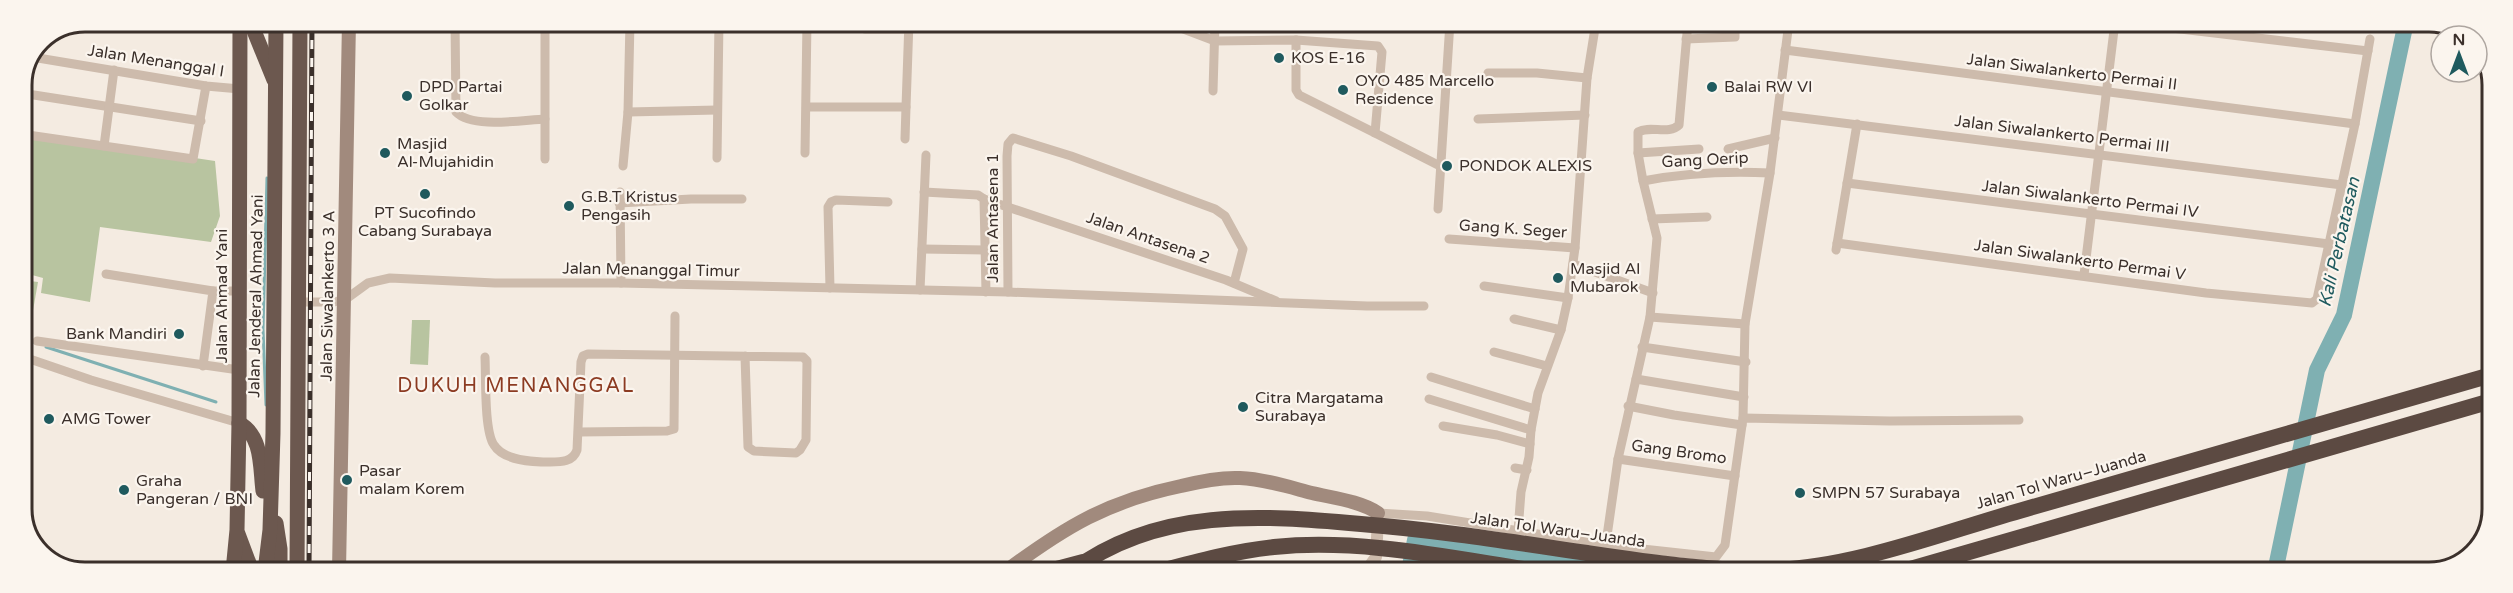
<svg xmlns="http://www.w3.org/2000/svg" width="2513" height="593" viewBox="0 0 2513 593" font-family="'Varela Round',sans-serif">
  <rect width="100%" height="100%" fill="#f4ebe1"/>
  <g fill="#b8c4a0">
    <polygon points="21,132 215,161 220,216 211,242 100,227 90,302 41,293 43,278 21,272"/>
    <polygon points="22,280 38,282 32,316 21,314"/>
    <polygon points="412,320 430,320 428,365 410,364"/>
  </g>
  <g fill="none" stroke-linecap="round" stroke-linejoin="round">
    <g stroke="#7fb0b2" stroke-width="3">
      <polyline points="21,338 37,343"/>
      <polyline points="46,347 216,402"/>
      <polyline points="266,405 263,329 267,178"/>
    </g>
    <g stroke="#7fb0b2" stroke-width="16">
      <polyline points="1409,571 1415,540 1616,572"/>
      <polyline points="2275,572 2317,370 2344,315 2406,22"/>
    </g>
    <g stroke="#cdbbac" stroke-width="9">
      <path d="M455,21L456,112C472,129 522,120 545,119"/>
      <polyline points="1165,22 1215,41 1296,40 1378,46 1382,52 1375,133 1440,166"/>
      <polyline points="2121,22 2368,51"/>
      <polyline points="865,29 909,29"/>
      <polyline points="1686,39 1735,37 1735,22 1767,22"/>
      <polyline points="1296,40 1296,90 1299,95 1375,133"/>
      <polyline points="1785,50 2355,124"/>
      <polyline points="32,57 206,86 240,89"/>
      <polyline points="1488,73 1537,73 1587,78"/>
      <polyline points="1213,91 1215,22"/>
      <polyline points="21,93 201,121"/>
      <polyline points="807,107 906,107 905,139"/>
      <polyline points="906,107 909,21"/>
      <polyline points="628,112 717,110"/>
      <polyline points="1778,115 2342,185"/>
      <polyline points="1478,119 1585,115"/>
      <polyline points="21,134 193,159 206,86"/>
      <polyline points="104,146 114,70"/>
      <polyline points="1728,149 1775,138"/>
      <polyline points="805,153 807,21"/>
      <polyline points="1638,153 1699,149"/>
      <polyline points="717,158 719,21"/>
      <polyline points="545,159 545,21"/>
      <polyline points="623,166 628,112 630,21"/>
      <path d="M1643,181C1685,173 1727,171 1770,173"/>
      <polyline points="1847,183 2329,244"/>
      <polyline points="620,192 621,283"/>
      <polyline points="924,192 978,195 984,199 986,292"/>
      <polyline points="984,199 1226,280 1276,301"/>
      <polyline points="619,203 691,199 742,199"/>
      <polyline points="1438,209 1450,22"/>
      <polyline points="1652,219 1707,217"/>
      <polyline points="1449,239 1575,248"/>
      <polyline points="1837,243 2206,293 2312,303 2317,299 2355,124 2370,39"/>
      <polyline points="922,249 986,250"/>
      <polyline points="1836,250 1857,124"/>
      <polyline points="1573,264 1653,293"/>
      <polyline points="106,274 213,291 203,366"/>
      <polyline points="2084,275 2115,22"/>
      <polyline points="1484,286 1568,298"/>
      <polyline points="830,288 828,207 831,202 836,200 888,202"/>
      <polyline points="920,290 926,155"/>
      <polyline points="213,291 240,291"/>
      <polyline points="1008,292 1007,156 1008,144 1013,138 1071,156 1215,209 1225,216 1243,249 1234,283"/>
      <polyline points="300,302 334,302 346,299 368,283 390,278 495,283 621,283 1008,292 1367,306 1424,306"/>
      <polyline points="1650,317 1745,324"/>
      <polyline points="1514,319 1561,330"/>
      <polyline points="37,341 239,370"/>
      <polyline points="1642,347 1746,362"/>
      <polyline points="1494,352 1547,366"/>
      <polyline points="21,356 91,380 239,423"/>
      <path d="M485,357C486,377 484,431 494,445C504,461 533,462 550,462C561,462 573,462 577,450L581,362L583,356L588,354L803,357L807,361L806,440L800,450L796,453L754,451L748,447L745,356"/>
      <polyline points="1431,377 1535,409"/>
      <polyline points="1636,379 1744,397"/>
      <polyline points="1429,399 1531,430"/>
      <polyline points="1628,406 1674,415 1742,425"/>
      <polyline points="1743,418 1745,324 1770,173 1789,22"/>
      <polyline points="1443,426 1497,435 1530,444"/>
      <polyline points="579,432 667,431 674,429 675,316"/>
      <polyline points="1618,459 1735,476"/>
      <polyline points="1515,468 1527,470"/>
      <polyline points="1378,513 1427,516 1606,545 1716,557 1725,545 1743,418 1890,421 2019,420"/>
      <polyline points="1518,531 1521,492 1529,457 1531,430 1538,393 1561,330 1568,298 1575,248 1587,78 1596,22"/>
      <path d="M1609,572L1605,550L1618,459L1650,317L1657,238L1643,181L1638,153V132C1650,125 1669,135 1679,125L1688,22"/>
    </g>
    <polyline stroke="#cdbbac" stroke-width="12" points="1366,571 1376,557 1378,519"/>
    <g stroke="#a18a7d" stroke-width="14">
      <polyline points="339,571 349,21"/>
      <path d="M1006,571C1065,527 1108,501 1181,486C1201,481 1220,477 1240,478C1264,479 1289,487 1312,493C1333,498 1360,501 1378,513"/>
    </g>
    <g stroke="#6c584f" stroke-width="15">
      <polyline points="250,21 274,80"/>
      <path d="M239,423C263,436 260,468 263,491"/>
      <polyline points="276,523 280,549 280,571"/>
      <polyline points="238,534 252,571"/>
      <polyline points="233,571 237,530 239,423 240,21"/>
      <polyline points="265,571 270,530 273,433 276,21"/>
      <polyline points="297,571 300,21"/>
    </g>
    <g stroke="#5c4a42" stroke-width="16">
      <polyline points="1049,571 1083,562"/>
      <path d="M1072,571C1158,507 1261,515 1361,524C1437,530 1512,542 1587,553C1648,562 1708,571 1769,570C1851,569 1947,531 2026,509C2181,464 2336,420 2491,375"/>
      <path d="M1161,571C1198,561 1236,551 1274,547C1363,538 1455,559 1543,572"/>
      <polyline points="1900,572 2491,401"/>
    </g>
    <g stroke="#3b302b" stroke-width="5">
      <polyline id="rail" points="309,571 312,21"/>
    </g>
    <use href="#rail" stroke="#fbf5ee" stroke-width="3" stroke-dasharray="9" stroke-linecap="butt"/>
  </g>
  <g fill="#1f5a5e" stroke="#fbf5ee" stroke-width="2">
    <circle cx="1279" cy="58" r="6"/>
    <circle cx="1712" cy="87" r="6"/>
    <circle cx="1343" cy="90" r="6"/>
    <circle cx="407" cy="96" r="6"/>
    <circle cx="385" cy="153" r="6"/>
    <circle cx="1447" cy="166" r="6"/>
    <circle cx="425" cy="194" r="6"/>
    <circle cx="569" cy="206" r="6"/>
    <circle cx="1558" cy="278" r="6"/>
    <circle cx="179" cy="334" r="6"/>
    <circle cx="1243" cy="407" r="6"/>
    <circle cx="49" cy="419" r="6"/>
    <circle cx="347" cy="480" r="6"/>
    <circle cx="124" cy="490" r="6"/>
    <circle cx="1800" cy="493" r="6"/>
  </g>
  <g text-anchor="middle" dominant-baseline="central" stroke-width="4.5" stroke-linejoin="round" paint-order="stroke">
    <g font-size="16" fill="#3b302b" stroke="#fbf5ee" text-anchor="start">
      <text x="1291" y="58">KOS E-16</text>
      <text x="1355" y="81">OYO 485 Marcello<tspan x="1355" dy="18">Residence</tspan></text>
      <text x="419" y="87">DPD Partai<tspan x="419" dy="18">Golkar</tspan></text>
      <text x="1724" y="87">Balai RW VI</text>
      <text x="397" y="144">Masjid<tspan x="397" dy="18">Al-Mujahidin</tspan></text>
      <text x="1459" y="166">PONDOK ALEXIS</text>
      <text x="581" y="197">G.B.T Kristus<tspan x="581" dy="18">Pengasih</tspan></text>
      <text x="425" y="213" text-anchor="middle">PT Sucofindo<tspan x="425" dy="18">Cabang Surabaya</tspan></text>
      <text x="1570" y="269">Masjid Al<tspan x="1570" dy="18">Mubarok</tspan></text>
      <text x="167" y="334" text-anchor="end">Bank Mandiri</text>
      <text x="1255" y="398">Citra Margatama<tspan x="1255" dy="18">Surabaya</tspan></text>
      <text x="61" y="419">AMG Tower</text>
      <text x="359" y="471">Pasar<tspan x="359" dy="18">malam Korem</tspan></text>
      <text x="136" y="481">Graha<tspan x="136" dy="18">Pangeran / BNI</tspan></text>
      <text x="1812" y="493">SMPN 57 Surabaya</text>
    </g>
    <g font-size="16" fill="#3b302b" stroke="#fbf5ee">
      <text transform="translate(156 61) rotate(9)">Jalan Menanggal I</text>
      <text transform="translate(2072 72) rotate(7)">Jalan Siwalankerto Permai II</text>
      <text transform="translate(2062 134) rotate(7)">Jalan Siwalankerto Permai III</text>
      <text transform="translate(1705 160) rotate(-3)">Gang Oerip</text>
      <text transform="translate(2090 199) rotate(7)">Jalan Siwalankerto Permai IV</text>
      <text transform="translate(993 218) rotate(-90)">Jalan Antasena 1</text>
      <text transform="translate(1513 229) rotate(4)">Gang K. Seger</text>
      <text transform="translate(1148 238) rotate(19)">Jalan Antasena 2</text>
      <text transform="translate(2080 260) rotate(8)">Jalan Siwalankerto Permai V</text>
      <text transform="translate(651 270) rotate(1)">Jalan Menanggal Timur</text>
      <text transform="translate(222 296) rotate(-90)">Jalan Ahmad Yani</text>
      <text transform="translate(256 296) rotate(-89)">Jalan Jenderal Ahmad Yani</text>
      <text transform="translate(328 296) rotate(-89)">Jalan Siwalankerto 3 A</text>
      <text transform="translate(1679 452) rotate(8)">Gang Bromo</text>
      <text transform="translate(2061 480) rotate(-16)">Jalan Tol Waru–Juanda</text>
      <text transform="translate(1558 530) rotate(8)">Jalan Tol Waru–Juanda</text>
    </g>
    <g font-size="18" font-style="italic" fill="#1f5a5e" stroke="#fbf5ee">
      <text transform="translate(2339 242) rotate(-77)">Kali Perbatasan</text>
    </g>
    <g font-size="20" letter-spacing="1.5" fill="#8c3b22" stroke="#fbf5ee">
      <text x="516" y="386">DUKUH MENANGGAL</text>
    </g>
  </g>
  <path d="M0 0H2513V593H0ZM85 32H2429A53 53 0 0 1 2482 85V509A53 53 0 0 1 2429 562H85A53 53 0 0 1 32 509V85A53 53 0 0 1 85 32Z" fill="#fbf5ee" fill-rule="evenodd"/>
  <path fill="none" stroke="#3b302b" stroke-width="3" d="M85 32H2429A53 53 0 0 1 2482 85V509A53 53 0 0 1 2429 562H85A53 53 0 0 1 32 509V85A53 53 0 0 1 85 32Z"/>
  <g transform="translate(2459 54)"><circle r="28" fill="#fbf5ee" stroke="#aea6a0" stroke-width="1.5"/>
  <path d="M0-4.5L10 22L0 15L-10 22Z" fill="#1f5a5e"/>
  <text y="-9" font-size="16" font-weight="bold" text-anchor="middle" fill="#3b302b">N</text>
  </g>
</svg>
